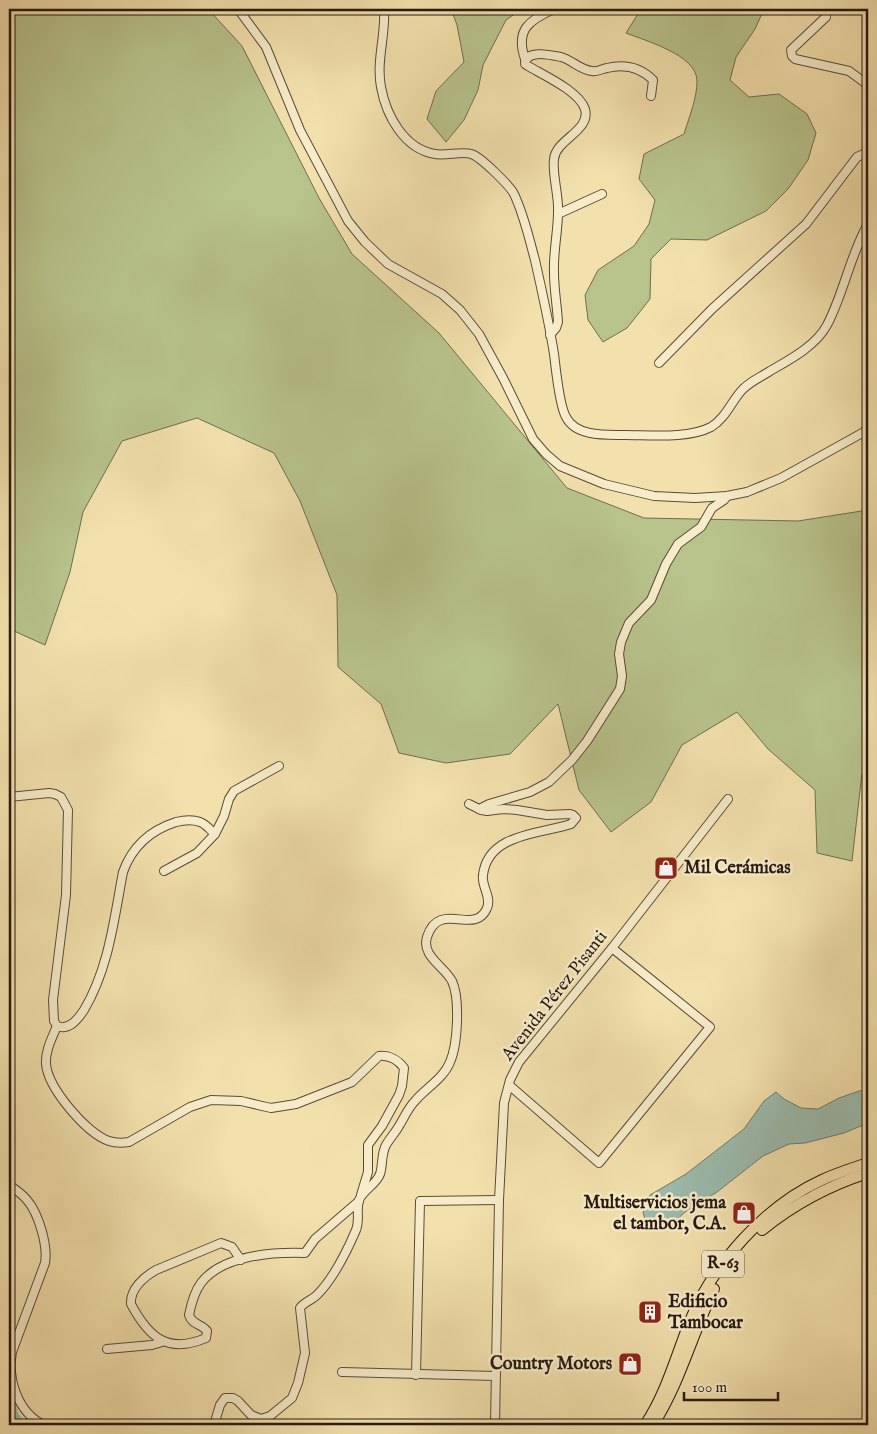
<svg xmlns="http://www.w3.org/2000/svg" width="877" height="1434" viewBox="0 0 877 1434" font-family="'IM FELL English',serif">
  <rect width="100%" height="100%" fill="#f3e1ad"/>
  <filter id="stains"><feTurbulence type="fractalNoise" baseFrequency=".004" numOctaves="4"/><feColorMatrix values="0 0 0 0 .2 0 0 0 0 .09 0 0 0 0 .02 0 0 0 .5 -.17"/></filter>
  <radialGradient id="worn" r=".72"><stop offset=".6" stop-color="#630" stop-opacity="0"/><stop offset="1" stop-color="#630" stop-opacity=".3"/></radialGradient>
  <g fill="#b8c38c" stroke="#706e4f">
    <polygon points="9,9 208,9 242,46 319,198 352,254 439,333 567,488 644,518 798,521 868,510 868,770 862,773 852,861 817,853 815,790 768,749 737,712 682,745 651,802 611,832 579,790 558,704 510,754 446,763 399,753 381,704 338,667 337,595 300,501 274,453 197,418 122,441 83,512 70,572 45,645 14,631 9,607"/>
    <polygon points="451,9 522,9 506,20 483,65 478,90 464,120 446,142 427,119 436,91 464,62 457,25"/>
    <path d="M641,9H764L755,29L736,57L730,80L749,97L779,94L807,114L816,133L808,160L788,189L766,211L707,240L671,239L651,259L650,299L627,328L603,342L588,320L585,295L598,270L634,246L649,224L655,200L639,179L644,154L684,134C689,117 697,99 697,81C697,55 646,41 626,33Z"/>
  </g>
  <polygon fill="#9cbcaf" stroke="#6d7b70" points="868,1088 868,1123 844,1133 805,1143 789,1144 763,1156 717,1192 685,1212 670,1226 656,1229 647,1224 643,1213 650,1195 686,1174 744,1129 764,1101 776,1092 784,1099 801,1108 818,1109 839,1098"/>
  <g fill="none" stroke-linecap="round" stroke-linejoin="round">
    <polyline stroke="#9cbcaf" stroke-width="11" points="9,1400 13,1416 20,1425"/>
    <g stroke="#5a4b39" stroke-width="10">
      <g id="minor">
        <polyline points="238,9 266,47 300,130 348,221 365,242 388,264 442,294 460,310 479,334 503,378 533,439 546,454 560,466 604,484 654,496 695,498 727,496 747,492 781,478 864,432 868,427"/>
        <path d="M384,9C386,34 376,61 381,87C386,115 404,149 435,154C445,156 462,151 471,154C480,156 510,186 514,194C524,215 529,238 535,260C542,291 549,322 554,354C556,369 559,405 566,417C576,437 606,435 625,435C650,435 688,439 711,427C726,418 732,400 743,389C751,381 761,377 770,371C789,360 816,346 827,325C844,293 850,255 868,224"/>
        <polyline points="826,17 791,50 792,56 795,59 849,71 868,85"/>
        <path d="M525,59C515,30 529,20 554,9"/>
        <polyline points="558,214 602,194"/>
        <path d="M550,335L556,328L558,322C557,305 554,289 554,273C553,252 558,232 558,212C559,195 552,175 554,159C556,139 591,131 585,109C579,91 543,75 528,66L525,64C525,49 551,55 561,57C572,60 580,70 592,71C598,72 601,69 607,68C624,64 640,67 653,80L651,96"/>
        <polyline points="659,363 712,309 806,224 857,157 868,152"/>
        <path d="M9,797L49,793L55,794L61,797L68,810L66,895L53,1000L54,1021L57,1026C69,1031 78,1019 84,1010C109,968 114,919 123,872C132,847 151,830 176,822C184,820 192,819 200,822C206,824 210,830 215,834L197,853L164,871"/>
        <polyline points="479,809 489,804 530,792 549,782 572,760 587,741 620,689 622,676 619,654 621,642 629,623 651,600 666,564 678,544 701,527 712,508 724,500 727,496"/>
        <polyline points="215,834 224,816 229,799 234,791 279,766"/>
        <path d="M57,1026C52,1038 45,1051 46,1064C48,1088 86,1133 109,1141C115,1143 122,1143 129,1142L190,1107L211,1100L241,1101L271,1108L296,1104L352,1082L379,1056C389,1055 398,1060 404,1068L402,1086L399,1095L382,1126L368,1145V1172L361,1195"/>
        <polyline points="509,1085 599,1163 710,1027 612,948"/>
        <path d="M9,1185C15,1189 22,1194 27,1200C39,1214 48,1246 45,1263L12,1352C7,1379 18,1413 44,1425"/>
        <path d="M241,1260L232,1247L221,1243L156,1270C144,1277 130,1289 131,1304C149,1338 168,1354 206,1338L207,1331C202,1324 192,1325 189,1315C191,1305 195,1291 201,1283C222,1255 273,1252 305,1253L315,1239L359,1201"/>
        <polyline points="107,1349 152,1345 162,1342"/>
        <polyline points="342,1372 495,1376"/>
        <polyline points="416,1375 420,1201 499,1200"/>
        <path d="M214,1425L220,1405L225,1398H233L238,1401L251,1415L261,1419L270,1416L292,1398L298,1383L305,1353L300,1308C304,1302 312,1300 317,1295C333,1279 347,1251 356,1230C360,1220 356,1210 359,1200C364,1189 376,1185 380,1174C383,1165 381,1154 386,1145C390,1138 395,1133 399,1126C404,1118 408,1108 415,1101C426,1088 444,1078 450,1062C458,1044 460,998 452,981C444,966 421,956 427,937C439,899 475,937 487,908C492,897 481,886 483,875C488,833 541,834 571,824L576,818L573,815L570,814L547,815L517,810L503,809L487,811L481,810L469,804"/>
        <polyline points="495,1425 499,1200 504,1103 510,1080 519,1062 612,948 728,799"/>
      </g>
    </g>
    <g stroke="#271912" stroke-width="12">
      <g id="major">
        <path d="M762,1230C793,1205 830,1185 868,1173"/>
        <path d="M645,1425C666,1394 676,1356 690,1321C713,1264 765,1206 822,1180C837,1173 853,1168 868,1163"/>
        <path d="M653,1425C680,1383 692,1334 714,1289"/>
      </g>
    </g>
    <use href="#minor" stroke="#f7ecca" stroke-width="8"/>
    <use href="#major" stroke="#f3e1ad" stroke-width="10"/>
  </g>
  <defs>
    <g id="shop-square" transform="scale(1.25)"><rect x="-9" y="-9" width="18" height="18" rx="4" fill="#8f2418" stroke="#f7ecca"/><path d="M-5-2.5h2.3a2.7 3.5 0 0 1 5.4 0H5L5.5 6h-11ZM-1.5-2.5h3a1.5 2.3 0 0 0-3 0Z" fill="#fff"/></g>
    <g id="building-square" transform="scale(1.25)"><rect x="-9" y="-9" width="18" height="18" rx="4" fill="#8f2418" stroke="#f7ecca"/><path d="M-4-6H4V6H1V3H-1V6H-4ZM-2.5-4.3h1.7v1.8h-1.7ZM.8-4.3h1.7v1.8H.8ZM-2.5-1h1.7V.8h-1.7ZM.8-1h1.7V.8H.8Z" fill="#fff"/></g>
  </defs>
  <g fill-rule="evenodd">
    <use href="#shop-square" x="666" y="868"/>
    <use href="#shop-square" x="744" y="1213"/>
    <use href="#building-square" x="650" y="1312"/>
    <use href="#shop-square" x="630" y="1364"/>
  </g>
  <g text-anchor="middle" dominant-baseline="central" stroke-width="5" stroke-linejoin="round" paint-order="stroke">
    <rect fill="#f7ecca" stroke="#655849" stroke-width="1" x="702" y="1250.5" width="42" height="27" rx="4"/>
    <g font-size="16" font-weight="bold" fill="#271912">
      <text x="723" y="1264">R-63</text>
    </g>
    <g font-size="18" font-weight="bold" fill="#271912" stroke="#f7ecca" text-anchor="start">
      <text x="684" y="868">Mil Cerámicas</text>
      <text x="726" y="1203" text-anchor="end">Multiservicios jema<tspan x="726" dy="21">el tambor, C.A.</tspan></text>
      <text x="668" y="1302">Edificio<tspan x="668" dy="21">Tambocar</tspan></text>
      <text x="612" y="1364" text-anchor="end">Country Motors</text>
    </g>
    <g font-size="18" fill="#271912" stroke="#f7ecca">
      <text transform="translate(555 996) rotate(-52)">Avenida Pérez Pisanti</text>
    </g>
  </g>
  <rect width="877" height="1434" fill="none" stroke="#f3e1ad" stroke-width="30"/>
  <rect x="10" y="10" width="857" height="1414" fill="none" stroke="#271912" stroke-width="2.5"/>
  <rect x="15" y="15" width="847" height="1404" fill="none" stroke="#271912"/>
  <path d="M684 1392v8h94v-8" fill="none" stroke="#271912" stroke-width="2.5"/>
  <text x="692" y="1392" font-size="15" fill="#271912" stroke="#f7ecca" stroke-width="4" paint-order="stroke">100 m</text>
  <rect width="100%" height="100%" filter="url(#stains)"/>
  <rect width="100%" height="100%" fill="url(#worn)"/>
</svg>
